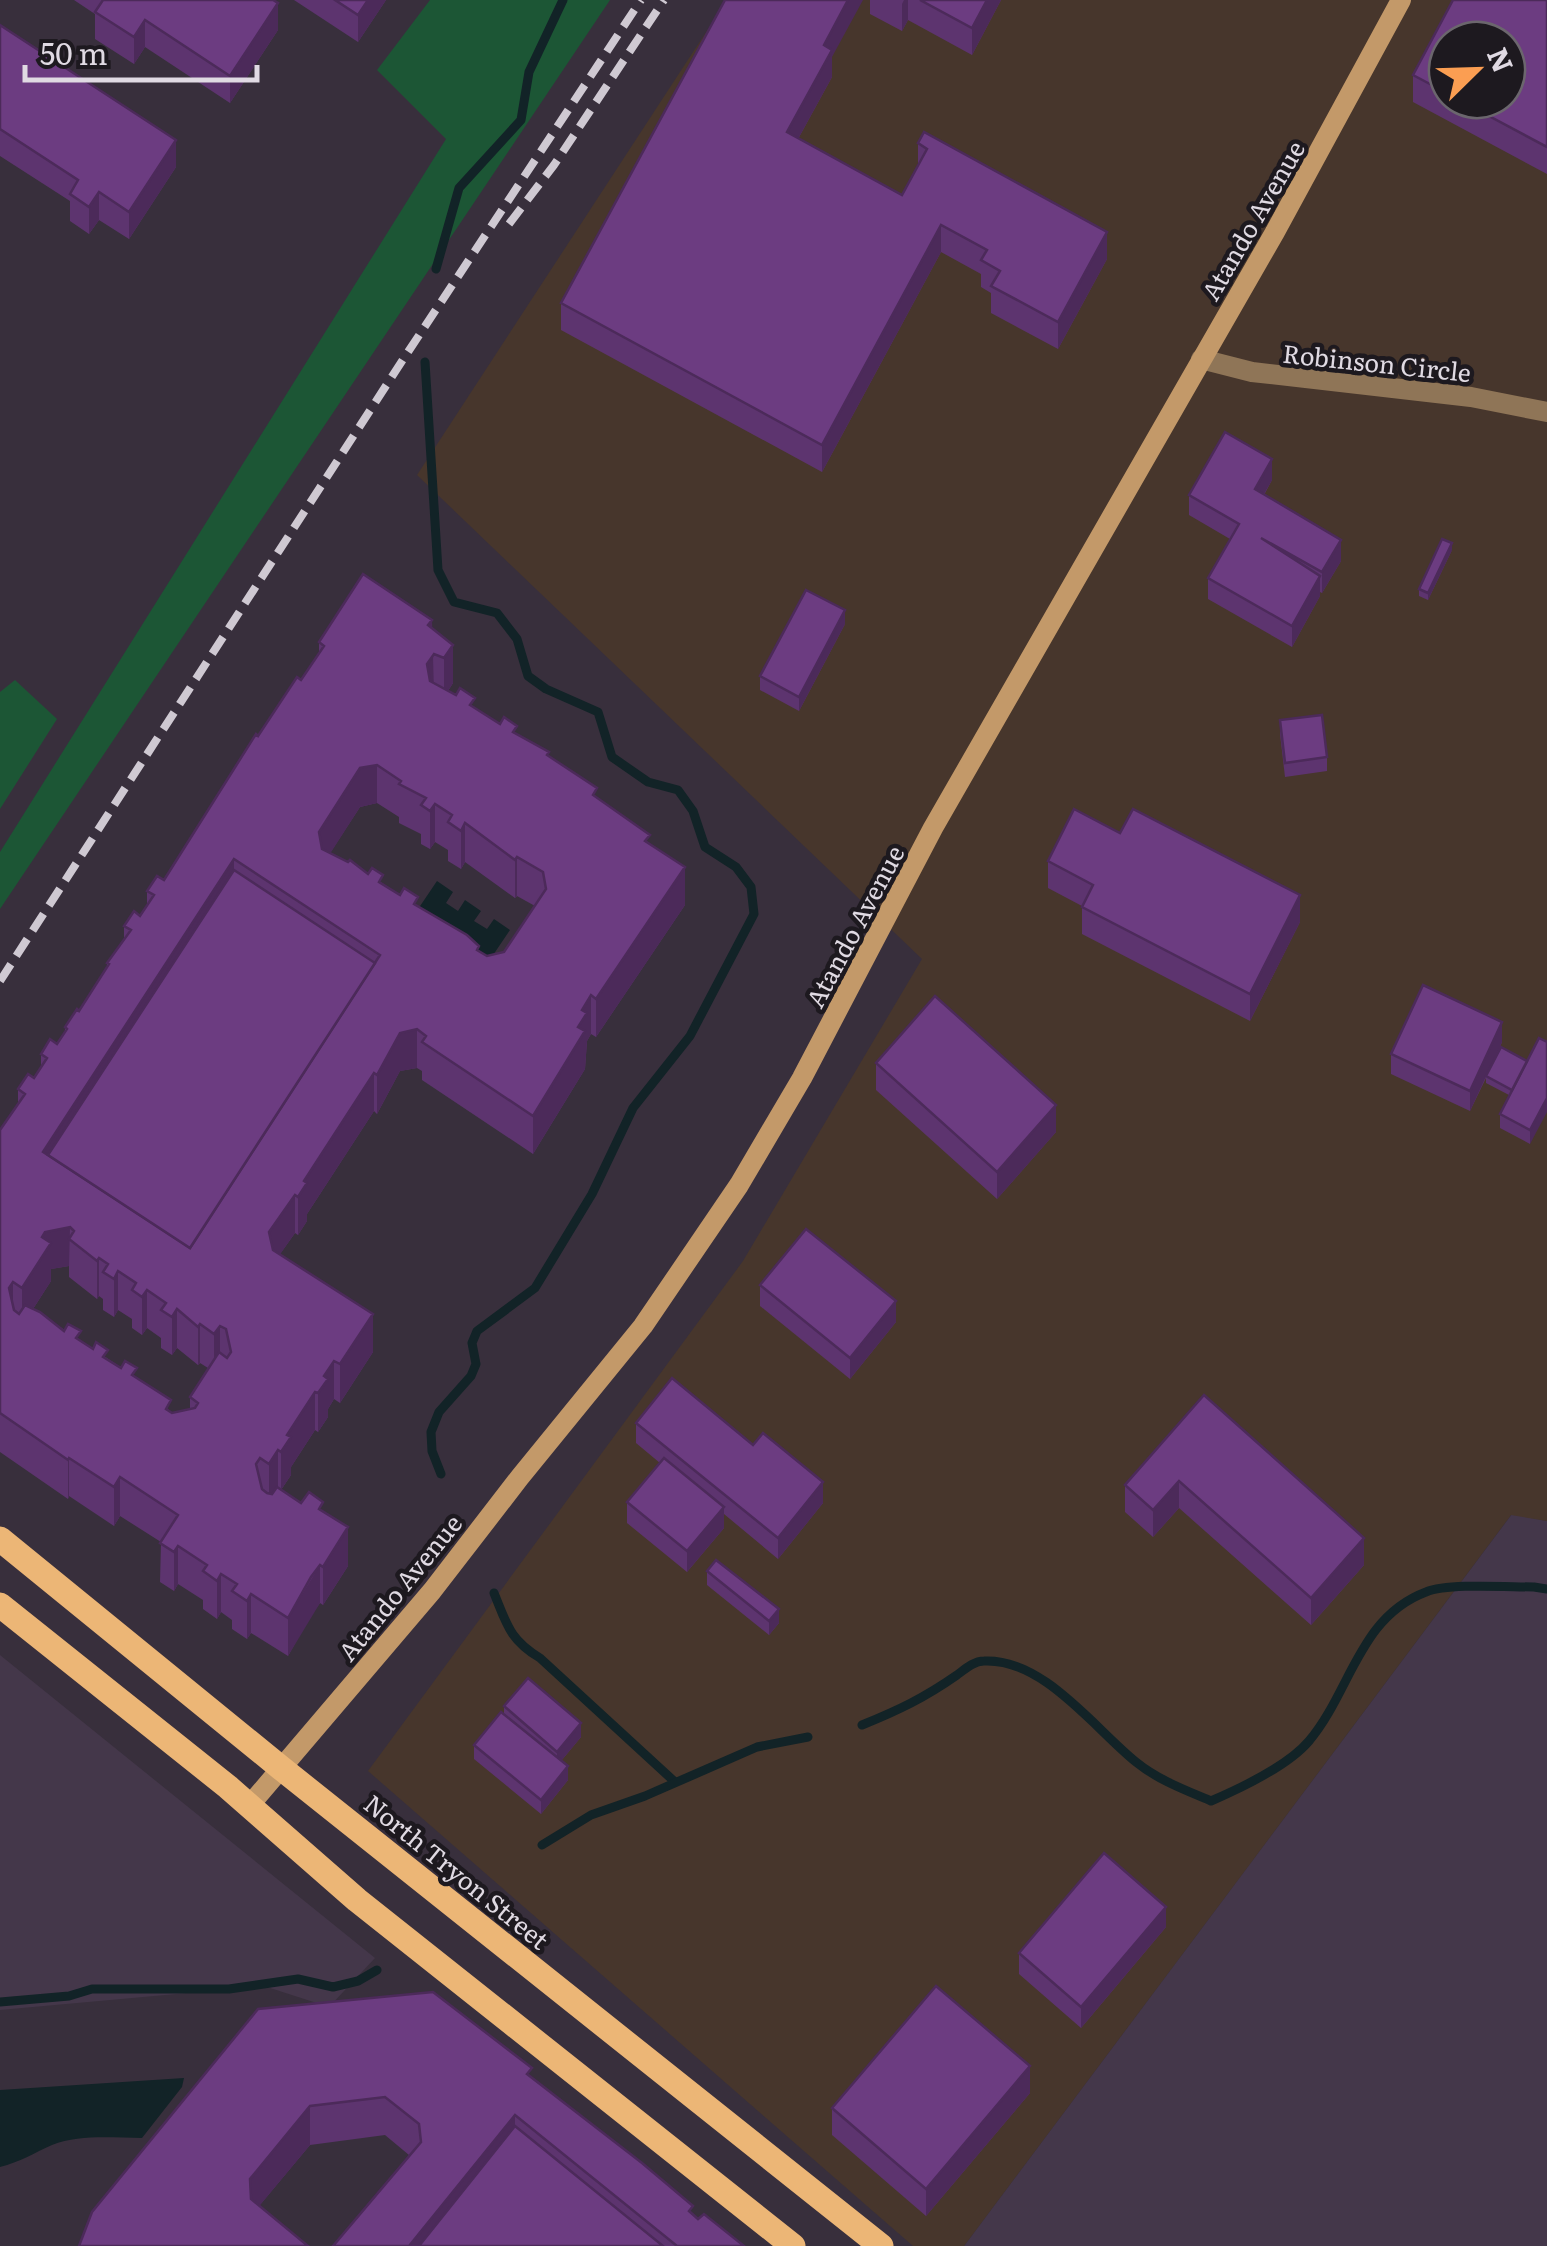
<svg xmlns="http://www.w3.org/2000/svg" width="1547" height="2246" viewBox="0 0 1547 2246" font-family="Literata,serif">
  <rect width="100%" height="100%" fill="#382f3c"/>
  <g fill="#44374a">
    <polygon points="1512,1514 1547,1521 1547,2246 964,2246"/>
    <polygon points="0,1655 375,1958 329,2007 264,1986 0,2010"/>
  </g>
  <path fill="#47362c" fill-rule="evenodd" d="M727,0H1547V1521L1511,1515L964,2246H913L368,1771L743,1261L922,959L417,475ZM1447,40H1507V100H1447Z"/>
  <g fill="#1c5635">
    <polygon points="430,0 610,0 0,909 0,852 446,139 377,70"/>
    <polygon points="15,680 57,719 0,809 0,692"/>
  </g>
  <g fill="#122327">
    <polygon points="437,881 453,892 446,903 458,911 465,900 481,911 474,921 487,929 494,919 510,930 485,967 412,918"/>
    <path d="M184,2078L182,2087L142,2138C113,2138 80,2134 52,2145C34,2153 20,2162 0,2167V2090Z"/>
  </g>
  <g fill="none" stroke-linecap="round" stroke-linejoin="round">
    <g stroke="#122327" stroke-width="9">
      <polyline points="436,269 459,188 521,120 529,72 563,0"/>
      <polyline points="425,362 438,570 454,602 497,613 517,639 528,676 546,689 598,712 612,757 648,782 678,790 693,811 705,847 736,867 751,887 754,914 690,1036 633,1108 592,1194 535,1288 477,1331 472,1343 476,1364 471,1376 439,1412 431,1432 432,1451 441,1474"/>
      <path d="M494,1593C507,1625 510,1640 540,1658L675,1782"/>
      <path d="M862,1725C899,1710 924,1698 957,1675C965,1669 974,1661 984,1661C1043,1658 1094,1728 1136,1762C1158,1780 1185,1790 1211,1801C1241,1788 1288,1766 1309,1741C1351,1691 1359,1617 1426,1592C1448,1583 1507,1587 1534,1587L1547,1589"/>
      <polyline points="542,1845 591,1815 645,1796 757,1747 808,1737"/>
      <polyline points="0,2002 69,1996 92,1989 229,1989 298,1979 333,1987 358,1981 377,1970"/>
    </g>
    <polyline stroke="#8f7557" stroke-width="20" points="1201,359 1252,372 1471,397 1547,412"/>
    <polyline stroke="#c39969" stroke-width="20" points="249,1806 432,1591 520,1477 643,1326 739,1185 802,1078 933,828 1275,232 1401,0"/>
    <g stroke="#ecb676" stroke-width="25">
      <polyline points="0,1539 281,1768 881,2246"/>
      <polyline points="0,1605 228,1787 357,1900 793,2246"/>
    </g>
    <g stroke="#cfc9d2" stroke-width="8" stroke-dasharray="20 10" stroke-linecap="butt">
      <polyline points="509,224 554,165 664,0"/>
      <polyline points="0,981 404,358 641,0"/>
    </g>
  </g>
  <g fill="#5d346f" fill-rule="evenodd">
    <polygon points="74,0 273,0 278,30 230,103 145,47 134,64 95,39 95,14"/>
    <polygon points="294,0 386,0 358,42"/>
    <polygon points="870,0 1001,0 972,55 908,20 902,31 870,14"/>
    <path d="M1453,0H1547V174L1413,102V75ZM1447,40H1507V100H1447Z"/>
    <polygon points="0,25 176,167 129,239 99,220 89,234 70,221 70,201 0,156"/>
    <polygon points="832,57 832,77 798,139 902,195 918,166 918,143 1107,259 1058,349 991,313 991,293 981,287 981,274 941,252 822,472 561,330 561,303"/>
    <polygon points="1272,480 1264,495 1341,561 1322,593 1320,592 1320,596 1292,647 1208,599 1208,578 1230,539 1189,515 1189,495"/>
    <polygon points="1452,550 1428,600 1419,596 1419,589"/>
    <polygon points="845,624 799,711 760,690 760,676"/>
    <path d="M432,628L453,645V683L448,691L549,756L650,844L685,905L596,1037L591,1034L587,1041L585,1069L533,1154L422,1080V1071L417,1068L400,1071L377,1114L374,1111L307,1214V1221L298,1235L295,1233L280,1254L373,1352L340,1403L334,1399L328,1409V1417L318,1432L315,1430L291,1467V1475L281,1490L301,1503L323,1511L348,1566L323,1605L320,1603L311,1615L288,1656L251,1633L247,1639L232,1629V1620L221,1612L217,1619L203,1609V1600L178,1584L174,1591L160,1582L161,1542L120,1516L114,1526L69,1496L68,1499L0,1452V1130L18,1103V1089L34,1078L41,1068V1054L57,1044L65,1032V1027L79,1011L107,968V963L124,940V926L140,916L147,905V891L164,880L258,736L301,680L319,653V642ZM377,803L399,817V823L421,834V844L430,849L435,842L448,850V861L461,869L465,862L515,898L517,896L535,906L504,952L487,956L418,906L368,874L330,853L360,807ZM69,1266V1277L97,1299L99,1296L103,1299V1310L114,1317L118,1310L132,1319V1328L142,1335L147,1328L161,1338V1348L172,1355L177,1348L198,1365L200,1363L208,1368L190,1397V1409L172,1413L137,1378L33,1309L51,1281V1269Z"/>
    <polygon points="1280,720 1327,757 1327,771 1285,777 1280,734"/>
    <polygon points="1120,833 1300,922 1250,1021 1082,934 1082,906 1048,888 1048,861"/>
    <polygon points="1539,1038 1530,1144 1500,1128 1500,1114 1509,1095 1486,1083 1486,1078 1470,1111 1391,1074 1391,1054 1502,1042 1494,1061 1527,1061"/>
    <polygon points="876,1063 1056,1132 997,1199 876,1090"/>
    <polygon points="760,1285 896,1322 850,1379 760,1306"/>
    <polygon points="1204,1395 1364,1565 1311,1625 1179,1508 1153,1537 1125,1512 1125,1485"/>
    <polygon points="636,1423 823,1503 778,1559 724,1514 724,1528 687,1572 627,1523 627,1502 660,1463 636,1443"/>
    <polygon points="707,1571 779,1623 769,1635 707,1585"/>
    <polygon points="504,1706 581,1737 561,1761 568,1780 541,1814 474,1759 474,1745 504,1714"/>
    <polygon points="1166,1927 1081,2028 1019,1974 1019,1953"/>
    <polygon points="258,2009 532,2078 698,2219 744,2246 333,2246 409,2155 385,2135 310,2145 259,2206 79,2246"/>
    <polygon points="1030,2093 926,2216 832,2135 832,2108"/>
  </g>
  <g fill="#4c2a5a">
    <polygon points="368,0 386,0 358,42 358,15"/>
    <polygon points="848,0 863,0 832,57 832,77 787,159 787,132 824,45"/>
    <polygon points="904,0 908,0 908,20 902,31 902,4"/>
    <polygon points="987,0 1001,0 972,55 972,28"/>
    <polygon points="278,3 278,30 230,103 230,76"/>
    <polygon points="145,20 145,47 134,64 134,37"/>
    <polygon points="176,140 176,167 129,239 129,212"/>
    <polygon points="99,192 99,220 89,234 89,207"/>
    <polygon points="941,225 941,252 822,472 822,445"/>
    <polygon points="1107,232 1107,259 1058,349 1058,322"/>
    <polygon points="1272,459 1272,480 1255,510 1255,489"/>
    <polygon points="1341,540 1341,561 1322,593 1322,572"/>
    <polygon points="1452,543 1452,550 1428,600 1428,593"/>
    <polygon points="1320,576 1320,596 1292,647 1292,626"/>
    <polygon points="845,610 845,624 799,711 799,697"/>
    <polygon points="432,620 434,693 427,702 428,625"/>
    <polygon points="453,645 453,683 444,697 444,658"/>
    <polygon points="377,765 377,803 360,807 319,871 319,832 360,768"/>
    <polygon points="435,804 435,842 430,849 430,811"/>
    <polygon points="465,823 465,862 461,869 461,831"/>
    <polygon points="517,857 517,896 515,898 515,860"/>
    <polygon points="234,859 234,897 56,1171 43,1152"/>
    <polygon points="685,867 685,905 596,1037 596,999"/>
    <polygon points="1300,895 1300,922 1250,1021 1250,994"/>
    <polygon points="591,995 591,1034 587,1041 585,1069 533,1154 533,1116 578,1027 582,1010"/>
    <polygon points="1502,1022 1502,1042 1470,1111 1470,1091"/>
    <polygon points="417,1029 417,1068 400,1071 377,1114 377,1075 400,1033"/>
    <polygon points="374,1073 374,1111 307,1214 307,1221 298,1235 298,1197 304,1181"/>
    <polygon points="1547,1098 1547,1112 1530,1144 1530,1130"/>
    <polygon points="1056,1105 1056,1132 997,1199 997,1172"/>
    <polygon points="295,1195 295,1233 269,1270 269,1232"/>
    <polygon points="70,1227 69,1266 51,1269 51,1281 22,1326 22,1288 42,1237 45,1232"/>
    <polygon points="99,1258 99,1296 97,1299 97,1261"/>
    <polygon points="118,1271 118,1310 114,1317 114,1279"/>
    <polygon points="13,1282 13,1320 9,1288"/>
    <polygon points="147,1290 147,1328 142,1335 142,1297"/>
    <polygon points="896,1301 896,1322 850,1379 850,1358"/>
    <polygon points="177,1309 177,1348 172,1355 172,1317"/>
    <polygon points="373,1314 373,1352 340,1403 340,1364"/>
    <polygon points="200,1324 200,1363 198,1365 198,1327"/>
    <polygon points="220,1326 220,1364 214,1372 214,1334"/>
    <polygon points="334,1361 334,1399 328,1409 328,1417 318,1432 318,1393 324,1376"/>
    <polygon points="315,1392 315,1430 291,1467 291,1475 281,1490 281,1452 287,1435"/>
    <polygon points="278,1450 278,1488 269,1502 269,1464"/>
    <polygon points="69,1458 69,1496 68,1499 68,1460"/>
    <polygon points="120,1477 120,1516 114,1526 114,1487"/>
    <polygon points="1179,1481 1179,1508 1153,1537 1153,1510"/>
    <polygon points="823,1482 823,1503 778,1559 778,1538"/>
    <polygon points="724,1507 724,1528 687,1572 687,1551"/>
    <polygon points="348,1527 348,1566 323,1605 323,1567"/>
    <polygon points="1364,1538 1364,1565 1311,1625 1311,1598"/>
    <polygon points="178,1546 178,1584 174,1591 174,1552"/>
    <polygon points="320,1565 320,1603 288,1656 288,1618"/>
    <polygon points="221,1574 221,1612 217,1619 217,1581"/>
    <polygon points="251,1594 251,1633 247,1639 247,1601"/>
    <polygon points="779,1609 779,1623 769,1635 769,1621"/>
    <polygon points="581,1723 581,1737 557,1766 557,1752"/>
    <polygon points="568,1766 568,1780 541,1814 541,1800"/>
    <polygon points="1166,1907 1166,1927 1081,2028 1081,2007"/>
    <polygon points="1030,2066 1030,2093 926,2216 926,2189"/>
    <polygon points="310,2106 310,2145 250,2217 250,2179"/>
    <polygon points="515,2115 515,2153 440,2246 409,2246"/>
  </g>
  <g fill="#6c3c81" stroke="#4c2a5a" stroke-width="2.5" fill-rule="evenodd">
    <polygon points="103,0 273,0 278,3 230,76 145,20 134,37 95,12"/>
    <polygon points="335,0 368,0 358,15"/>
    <polygon points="725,0 848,0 824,45 832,50 787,132 902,195 927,149 918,143 924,132 1107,232 1058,322 991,286 1000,271 981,260 987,250 941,225 822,445 561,303"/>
    <polygon points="920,0 987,0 972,28"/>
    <polygon points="1453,0 1547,0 1547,147 1459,100 1507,100 1507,40 1447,40 1447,93 1413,75"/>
    <polygon points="0,25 176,140 129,212 99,192 89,207 70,194 78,180 0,129"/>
    <polygon points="1225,432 1272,459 1255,489 1341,540 1322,572 1261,538 1320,576 1292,626 1208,578 1239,524 1189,495"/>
    <polygon points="1442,539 1452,543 1428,593 1419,589"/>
    <path d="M363,574L432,620L428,625L453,645L444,658L434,654L427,664L430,681L456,695L460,688L475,698L470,705L500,724L504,717L517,726L513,732L549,752L547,755L597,788L593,795L650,835L645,841L685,867L596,999L591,995L582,1010L587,1013L578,1027L585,1031L533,1116L422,1042L426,1036L417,1029L400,1033L377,1075L374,1073L304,1181L307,1183L298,1197L295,1195L269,1232L273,1250L373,1314L340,1364L334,1361L324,1376L328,1379L318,1393L315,1392L287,1435L291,1437L281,1452L278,1450L269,1464L260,1458L256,1464L262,1489L267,1493L272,1494L277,1487L301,1503L309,1492L323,1502L319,1509L348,1527L323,1567L320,1565L311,1577L288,1618L251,1594L247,1601L232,1591L237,1584L221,1574L217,1581L203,1571L207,1565L178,1546L174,1552L160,1543L178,1515L120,1477L114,1487L69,1458L68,1460L0,1413V1130L25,1094L18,1089L28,1074L34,1078L47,1058L41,1054L50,1039L57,1044L67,1029L65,1027L77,1009L79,1011L109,964L107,963L131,930L124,926L134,911L140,916L154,895L147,891L157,876L164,880L256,734L258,736L297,677L301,680L324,646L319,642ZM377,765L401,781L399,784L426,798L421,805L430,811L435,804L452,815L448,822L461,831L465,823L515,860L517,857L543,872L546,889L504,952L487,956L477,950L479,946L467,935L414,904L418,897L404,888L400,895L379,882L383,875L372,868L368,874L350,860L348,862L322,849L319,832L360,768ZM234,859L380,955L190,1248L43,1152ZM70,1227L74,1231L69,1239L97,1261L99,1258L108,1264L103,1272L114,1279L118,1271L136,1283L132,1290L142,1297L147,1290L166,1303L161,1310L172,1317L177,1309L198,1327L200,1324L214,1334L220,1326L226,1329L231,1352L227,1358L219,1352L190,1397L198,1403L195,1408L172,1413L166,1409L171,1400L132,1375L137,1368L125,1361L121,1368L103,1357L108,1350L96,1342L93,1349L76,1338L81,1331L68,1324L64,1331L40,1312L25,1305L19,1314L14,1310L9,1288L13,1282L22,1288L51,1243L42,1237L45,1232Z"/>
    <polygon points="806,590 845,610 799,697 760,676"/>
    <polygon points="1322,715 1327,757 1285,763 1280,720"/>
    <polygon points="1074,809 1120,833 1133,809 1300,895 1250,994 1082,907 1093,885 1048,861"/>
    <polygon points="234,870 375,963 190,1248 48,1155"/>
    <polygon points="1423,985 1502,1022 1470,1091 1391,1054"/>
    <polygon points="935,996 1056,1105 997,1172 876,1063"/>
    <polygon points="1539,1038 1547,1042 1547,1098 1530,1130 1500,1114"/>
    <polygon points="1501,1047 1527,1061 1512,1090 1486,1076"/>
    <polygon points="806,1229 896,1301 850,1358 760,1285"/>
    <polygon points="672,1378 753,1445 763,1433 823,1482 778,1538 636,1423"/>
    <polygon points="1204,1395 1364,1538 1311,1598 1179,1481 1153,1510 1125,1485"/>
    <polygon points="664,1458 724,1507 687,1551 627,1502"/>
    <polygon points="716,1560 779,1609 769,1621 707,1571"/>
    <polygon points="528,1678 581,1723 557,1752 504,1706"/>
    <polygon points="501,1712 568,1766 541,1800 474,1745"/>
    <polygon points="1104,1853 1166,1907 1081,2007 1019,1953"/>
    <polygon points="936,1986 1030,2066 926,2189 832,2108"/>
    <polygon points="433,1992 532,2068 527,2074 642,2163 693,2206 689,2211 698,2219 704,2214 744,2246 677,2246 515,2115 409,2246 333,2246 421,2142 419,2124 385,2097 310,2106 250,2179 251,2199 308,2246 79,2246 92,2212 258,2009"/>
    <polygon points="515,2126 663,2246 419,2246"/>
  </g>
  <g text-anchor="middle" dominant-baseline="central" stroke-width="9" stroke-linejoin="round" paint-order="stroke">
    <g font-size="25" fill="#e0dae3" stroke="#1d191f">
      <text transform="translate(1252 220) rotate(-60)">Atando Avenue</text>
      <text transform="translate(1377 362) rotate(6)">Robinson Circle</text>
      <text transform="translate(854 926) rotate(-62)">Atando Avenue</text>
      <text transform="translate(399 1587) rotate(-51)">Atando Avenue</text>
      <text transform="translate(457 1871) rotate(39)">North Tryon Street</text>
    </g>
  </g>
  <g transform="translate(1477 70) rotate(67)"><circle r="48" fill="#1d191f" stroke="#6b666d" stroke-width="2.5"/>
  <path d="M0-8L18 38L0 25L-18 38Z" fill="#fb9e52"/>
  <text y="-15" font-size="28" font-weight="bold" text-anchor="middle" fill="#e0dae3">N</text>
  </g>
  <path d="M25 65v15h232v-15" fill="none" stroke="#e0dae3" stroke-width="5"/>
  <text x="40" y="65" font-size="30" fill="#e0dae3" stroke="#1d191f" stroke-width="8" paint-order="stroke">50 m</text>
</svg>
